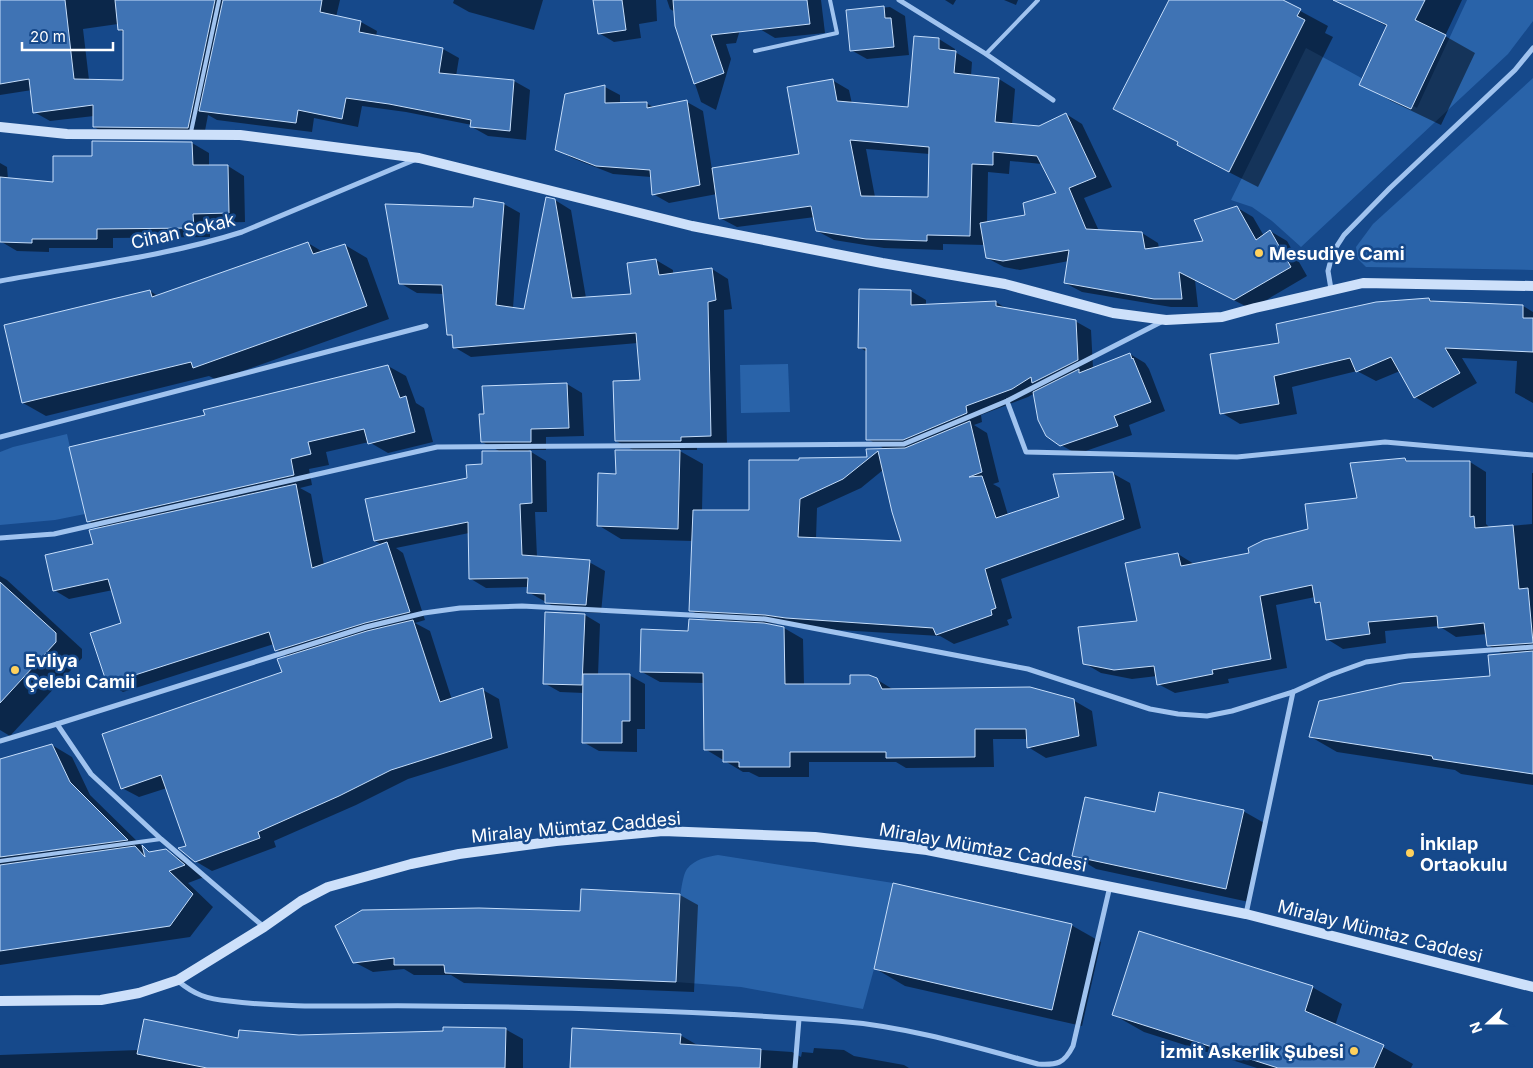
<svg xmlns="http://www.w3.org/2000/svg" width="1533" height="1068" viewBox="0 0 1533 1068" font-family="Inter,sans-serif">
  <rect width="100%" height="100%" fill="#16498b"/>
  <g fill="#2963a9">
    <polygon points="1467,0 1533,0 1533,21 1508,54 1301,247 1272,221 1252,207 1231,200 1306,48 1417,108"/>
    <polygon points="1533,78 1533,270 1366,267 1358,259 1356,247 1373,224"/>
    <polygon points="788,364 790,412 741,413 740,365"/>
    <polygon points="67,434 85,514 55,520 0,525 0,452 13,447"/>
    <path d="M718,855L893,883L874,969L863,1009L741,987L676,982C677,961 677,883 687,869C695,859 706,857 718,855Z"/>
  </g>
  <g fill="#0007" fill-rule="evenodd">
    <path d="M0,0H340L336,17L361,22L377,31L376,36L443,49L459,58L456,76L514,81L530,90L526,140L488,136L472,127V125L406,112L362,106L358,127L314,118L312,132L217,120L208,115L204,136H110L94,127V116L50,121L34,112L32,90L0,95ZM118,24L119,30L125,33L124,81L89,80L83,29Z"/>
    <polygon points="454,0 543,0 534,30 469,12 453,3"/>
    <polygon points="594,0 656,0 657,21 639,24 641,38 614,42 599,33"/>
    <polygon points="667,0 749,0 736,43 726,44 731,59 716,110 701,102 676,26 675,12 670,9"/>
    <polygon points="772,0 821,0 825,33 775,38 760,29"/>
    <polygon points="945,0 956,0 953,5"/>
    <polygon points="1004,0 1018,0 1016,5"/>
    <polygon points="1169,0 1280,0 1328,26 1325,33 1333,37 1258,187 1207,161 1179,143 1114,109"/>
    <polygon points="1361,0 1462,0 1445,36 1475,53 1441,125 1391,101 1361,84 1388,27 1357,10"/>
    <polygon points="890,7 905,16 909,55 867,59 851,50 847,11"/>
    <path d="M939,39L955,49V52L972,62L971,76L999,79L1015,89L1012,125L1040,127L1066,114L1082,124L1112,187L1084,198L1099,231L1142,233L1158,243L1159,248L1205,242L1236,207L1253,217L1264,236L1270,231L1287,241L1307,276L1251,309L1195,280L1198,307H1171L1082,292L1065,283L1069,261L1020,270L1004,267L987,258L985,245L943,244V250L884,248L834,240L817,231L815,217L737,227L720,218L717,194L669,203L653,194L651,177L613,174L572,158L556,149L605,87L620,95V104L646,103L655,108L687,102L703,111L712,170L801,156L832,80L849,90L852,104L909,109ZM866,149L930,154L929,198L875,197ZM1010,161L1042,164L1057,193L1027,216L987,223L988,172L1009,174Z"/>
    <polygon points="192,143 209,153 209,166 228,166 244,176 245,222 210,223 210,237 113,238 113,248 49,248 49,252 17,251 0,241 0,163 7,167 8,179 55,184 93,157"/>
    <path d="M475,200L504,204L520,213L513,308L525,310L555,200L571,210L586,298L633,295L656,260L673,270V275L712,269L728,279L732,309L724,310L727,445L697,446V450H678L703,464L702,511H750L800,462L868,458V450H886L868,439L867,352L859,347L911,291L926,300V305L996,302L1007,309L1075,321L1091,330L1093,368L1130,354L1145,363L1149,369L1165,411L1129,425L1132,435L1077,454L1061,445L1035,393L1028,397L981,415L982,422L974,425L987,433L999,482L993,484L1000,488L1008,515L1060,498L1112,473L1130,483L1141,528L1001,579L1012,618L1007,620L1009,625L954,644L940,636L804,628L784,624L764,623V625L784,628L803,639L804,685H851L876,679L894,690L1073,700L1092,711L1097,746L1046,758L1028,747V739H993L994,767L906,768L896,762H809V777H759L749,772H743L705,749L704,683L660,682L642,672L689,632L711,622L690,610L693,541L621,539L598,525L618,475L635,451L616,441L641,381L638,343L471,357L454,347L453,337L449,334L444,294L417,293L400,283L475,208ZM883,470L903,542L816,539L817,508L861,488Z"/>
    <polygon points="308,243 323,252 345,245 367,258 389,319 217,380 209,376 46,416 23,403 150,291 158,296"/>
    <polygon points="1429,299 1435,302 1523,306 1533,312 1533,403 1515,393 1517,361 1462,358 1477,383 1433,408 1415,397 1400,371 1376,381 1357,371 1292,387 1297,414 1240,424 1222,413 1281,344"/>
    <polygon points="388,366 406,376 416,403 424,408 433,442 388,453 369,442 326,452 329,465 309,469 312,485 300,488 311,494 324,565 383,545 375,541 468,479 501,452 482,442 567,384 582,393 584,436 546,437 546,450 528,450 546,461 547,512 535,512 537,557 589,562 605,571 601,613 562,611 528,592 528,587 486,588 471,579 469,533 396,548 403,553 425,620 415,623 430,631 452,700 483,690 499,699 508,748 408,779 356,805 274,841 276,847 212,871 195,861 188,847 167,788 139,797 122,788 283,673 288,657 276,650 274,644 123,692 108,683 122,624 113,590 69,599 54,590 94,545 102,529 88,521 206,416"/>
    <polygon points="1405,459 1409,462 1470,462 1486,472 1486,524 1490,528 1532,524 1532,473 1533,473 1533,785 1461,774 1455,770 1337,752 1311,737 1491,677 1504,655 1488,645 1487,634 1456,637 1439,626 1385,631 1386,643 1343,649 1327,639 1322,606 1316,602 1315,597 1276,605 1287,668 1228,679 1229,683 1175,693 1158,684 1157,676 1132,679 1101,673 1084,663 1138,622 1178,554 1194,564 1250,554 1309,529 1358,499"/>
    <polygon points="0,576 7,580 82,649 82,658 10,736 0,730"/>
    <polygon points="585,615 600,624 598,675 629,675 645,684 645,729 637,729 637,752 599,751 583,742 584,693 560,692 544,683"/>
    <polygon points="52,745 72,757 90,795 144,848 152,853 166,851 187,863 204,877 188,883 213,907 190,937 0,965 0,761"/>
    <polygon points="1243,811 1266,824 1249,902 1096,869 1073,855 1156,814"/>
    <polygon points="680,895 698,905 694,992 464,983 451,975 414,975 404,969 373,972 354,962 582,912"/>
    <polygon points="1071,925 1101,942 1082,1026 905,986 876,969"/>
    <polygon points="1312,987 1342,1004 1335,1026 1383,1047 1413,1064 1411,1068 1257,1068 1144,1032 1114,1015"/>
    <polygon points="505,1029 523,1039 523,1068 0,1068 0,1055 139,1050 239,1040 299,1036"/>
    <polygon points="680,1035 699,1046 792,1052 801,1057 802,1052 813,1053 814,1048 844,1050 854,1056 904,1065 909,1068 571,1068"/>
  </g>
  <g fill="#3f73b4" stroke="#c6defb" fill-rule="evenodd">
    <polygon points="0,0 65,0 74,79 123,80 123,30 118,30 115,0 215,0 188,128 93,127 93,105 33,113 29,79 0,84"/>
    <polygon points="223,0 322,0 320,12 361,21 359,32 443,48 439,73 514,80 510,131 470,127 471,120 389,104 346,98 342,119 298,110 296,123 199,111"/>
    <polygon points="593,0 622,0 626,30 598,34"/>
    <polygon points="673,0 807,0 810,24 711,35 724,73 694,84 675,26"/>
    <polygon points="1169,0 1283,0 1301,9 1297,16 1305,20 1229,172 1177,145 1178,142 1113,109"/>
    <polygon points="1333,0 1425,0 1415,20 1446,35 1411,109 1359,85 1387,25"/>
    <polygon points="884,6 885,18 891,18 894,47 850,51 846,10"/>
    <path d="M914,36L939,38V49L956,51L954,73L999,78L995,122L1039,126L1066,113L1096,177L1069,188L1086,229L1142,232L1145,249L1203,241L1194,220L1237,206L1256,240L1270,230L1291,267L1234,300L1179,272L1182,299H1154L1064,283L1069,250L1003,261L986,258L980,223L1025,215L1023,203L1056,193L1037,156L993,152V165L972,164L970,236L927,235V241L866,239L816,231L811,206L719,219L712,168L799,154L787,87L833,79L837,101L908,107ZM850,140L929,147L928,197L861,196Z"/>
    <polygon points="605,85 605,103 647,102 647,108 687,100 700,185 652,195 650,170 596,166 555,150 565,94"/>
    <polygon points="92,141 192,142 193,165 228,165 229,213 193,214 194,228 97,229 97,239 32,239 32,243 0,242 0,177 53,182 53,156 92,156"/>
    <polygon points="546,197 555,199 572,298 631,294 627,263 656,259 659,275 712,268 716,300 708,302 711,436 681,437 681,441 615,441 613,381 640,380 636,333 453,348 452,335 447,335 442,285 399,284 385,204 473,207 474,198 504,203 496,305 524,309"/>
    <polygon points="308,242 313,254 345,244 367,306 193,368 191,362 22,403 4,325 150,290 152,297"/>
    <polygon points="859,289 911,290 911,305 996,301 996,306 1076,320 1078,360 1032,383 1031,377 1012,389 966,406 967,413 903,440 866,440 866,348 858,348"/>
    <polygon points="1429,298 1430,301 1523,305 1523,318 1533,318 1533,352 1445,348 1460,373 1414,398 1391,357 1356,372 1350,358 1274,376 1279,404 1220,414 1210,354 1279,343 1276,324 1376,302"/>
    <polygon points="1130,353 1132,359 1133,358 1151,402 1114,416 1118,426 1060,446 1046,436 1038,420 1033,392 1079,369 1079,373"/>
    <polygon points="388,365 400,398 406,396 415,432 368,444 364,429 308,442 311,454 291,459 294,475 87,522 69,447 205,415 203,410"/>
    <polygon points="567,383 569,428 531,429 531,442 481,442 479,414 484,414 482,386"/>
    <path d="M970,421L982,472L969,477L982,476L996,518L1059,497L1053,474L1113,472L1124,519L985,569L996,608L991,610L992,615L936,635L933,628L786,618L765,615L689,611L693,510H749V460H799V458L867,457L866,449L905,448ZM878,451L892,512L901,541L798,537L800,499L843,479Z"/>
    <polygon points="615,450 680,450 678,529 597,526 598,473 616,474"/>
    <polygon points="482,451 531,451 532,503 520,504 522,555 590,560 586,605 545,603 545,594 527,593 528,578 469,579 468,522 374,541 365,499 467,478 466,465 482,464"/>
    <polygon points="1405,458 1406,461 1470,461 1470,517 1474,516 1475,528 1513,525 1519,589 1528,588 1533,643 1487,646 1484,623 1438,628 1437,616 1368,622 1370,634 1326,640 1320,602 1315,603 1312,585 1260,596 1271,659 1212,670 1213,674 1157,685 1154,666 1114,670 1083,664 1078,627 1137,621 1125,563 1178,553 1181,566 1249,553 1248,548 1264,540 1308,529 1305,504 1357,498 1350,463"/>
    <polygon points="296,484 312,568 387,542 410,612 365,623 275,651 269,632 107,684 90,633 121,623 108,579 53,591 45,555 93,544 89,530"/>
    <polygon points="0,582 56,633 56,642 0,703"/>
    <polygon points="545,612 585,614 582,685 543,684"/>
    <polygon points="689,619 764,623 784,627 785,684 850,684 850,675 869,675 877,678 882,689 1030,687 1074,699 1079,736 1027,748 1026,729 975,729 975,757 886,758 886,752 790,752 790,767 739,767 739,762 723,762 723,750 704,750 703,673 640,672 641,629 688,631"/>
    <polygon points="413,620 440,702 483,688 492,738 391,770 339,796 258,832 260,838 195,862 178,848 186,846 161,775 121,789 102,734 282,672 277,659 367,631"/>
    <polygon points="1533,651 1533,774 1433,759 1432,756 1309,737 1319,701 1402,683 1490,676 1488,655"/>
    <polygon points="583,674 630,674 630,721 622,721 622,743 582,743"/>
    <polygon points="52,744 70,782 128,840 0,857 0,759"/>
    <polygon points="1159,792 1244,810 1226,889 1072,856 1085,797 1155,812"/>
    <polygon points="142,845 149,852 166,849 185,865 169,871 193,894 170,926 0,951 0,865 135,846 145,857"/>
    <polygon points="893,883 1072,924 1052,1010 874,969"/>
    <polygon points="581,889 680,894 676,982 445,973 444,965 394,965 394,958 353,963 335,926 362,910 479,908 580,911"/>
    <polygon points="1139,931 1313,986 1305,1011 1384,1045 1374,1068 1278,1068 1112,1015"/>
    <polygon points="144,1019 238,1038 239,1030 299,1035 443,1031 443,1027 506,1028 505,1068 207,1068 137,1054"/>
    <polygon points="572,1028 681,1034 680,1044 761,1049 760,1068 570,1068"/>
  </g>
  <g fill="none" stroke-linecap="round" stroke-linejoin="round">
    <g stroke="#a0c3ef" stroke-width="4">
      <polyline points="755,51 837,33 830,0"/>
      <polyline points="986,54 1038,0"/>
      <polyline points="191,132 219,0"/>
      <polyline points="0,861 161,839"/>
    </g>
    <g stroke="#a0c3ef" stroke-width="5">
      <polyline points="899,0 986,54 1053,100"/>
      <path d="M0,281C81,266 164,257 242,232L414,160"/>
      <polyline points="1331,289 1328,271 1333,252 1344,235 1390,188 1515,70 1533,48"/>
      <polyline points="1007,401 1026,452 1237,457 1385,442 1533,455"/>
      <polyline points="0,437 426,326"/>
      <polyline points="0,538 54,534 437,447 904,444 1007,401 1163,321"/>
      <polyline points="57,724 91,774 161,839 264,927"/>
      <polyline points="0,741 57,724 366,627 424,613 460,608 522,606 765,619 1028,669 1150,709 1178,714 1207,716 1232,711 1293,692"/>
      <polyline points="1246,914 1293,692 1330,675 1366,662 1408,656 1533,647"/>
      <path d="M178,981C195,995 207,999 229,1001C293,1009 358,1005 422,1006C560,1007 699,1011 837,1021C905,1026 972,1046 1038,1064C1057,1065 1064,1064 1073,1046L1110,886"/>
      <polyline points="795,1068 799,1019"/>
    </g>
    <g stroke="#cde0fa" stroke-width="10">
      <polyline points="0,127 67,134 240,135 419,158 692,226 882,263 1005,284 1113,313 1166,320 1222,317 1255,308 1363,283 1533,286"/>
      <polyline points="0,1001 101,1000 139,993 178,980 264,927 301,901 328,887 411,864 459,854 556,841 663,831 815,837 927,850 1246,914 1533,987"/>
    </g>
  </g>
  <g fill="#ffd15d" stroke="#16498b" stroke-width="2">
    <circle cx="1259" cy="253" r="5"/>
    <circle cx="15" cy="670" r="5"/>
    <circle cx="1410" cy="853" r="5"/>
    <circle cx="1354" cy="1051" r="5"/>
  </g>
  <g text-anchor="middle" dominant-baseline="central" stroke-width="5" stroke-linejoin="round" paint-order="stroke">
    <g font-size="18" fill="#fff" stroke="#16498b">
      <text transform="translate(183 231) rotate(-13)">Cihan Sokak</text>
      <text transform="translate(576 827) rotate(-5)">Miralay Mümtaz Caddesi</text>
      <text transform="translate(983 847) rotate(10)">Miralay Mümtaz Caddesi</text>
      <text transform="translate(1380 931) rotate(14)">Miralay Mümtaz Caddesi</text>
    </g>
    <g font-size="18" font-weight="bold" fill="#fff" stroke="#16498b" text-anchor="start">
      <text x="1269" y="253">Mesudiye Cami</text>
      <text x="25" y="660">Evliya<tspan x="25" dy="21">Çelebi Camii</tspan></text>
      <text x="1420" y="843">İnkılap<tspan x="1420" dy="21">Ortaokulu</tspan></text>
      <text x="1344" y="1051" text-anchor="end">İzmit Askerlik Şubesi</text>
    </g>
  </g>
  <g transform="translate(1488 1023) rotate(249)" stroke="#16498b" stroke-width="4" paint-order="stroke">
  <path d="M0-4L9 19L0 12L-9 19Z" fill="#ffffff"/>
  <text y="-8" font-size="14" font-weight="bold" text-anchor="middle" fill="#ffffff">N</text>
  </g>
  <path d="M22 42v8h91v-8" fill="none" stroke="#ffffff" stroke-width="2.5"/>
  <text x="30" y="42" font-size="15" fill="#ffffff" stroke="#16498b" stroke-width="4" paint-order="stroke">20 m</text>
</svg>
